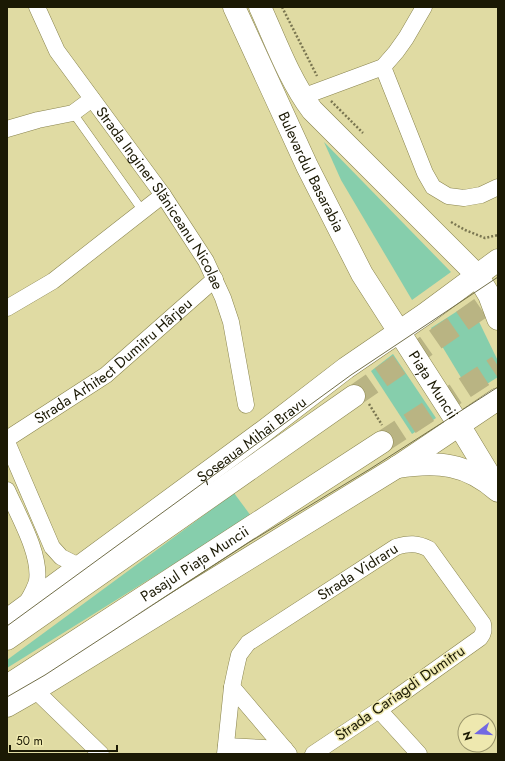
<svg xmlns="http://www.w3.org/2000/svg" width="505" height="761" viewBox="0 0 505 761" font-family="Jost,sans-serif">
  <rect width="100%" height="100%" fill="#e0dba3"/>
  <g fill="#86ceac">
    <polygon points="324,142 451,272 412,300 341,180"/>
    <polygon points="470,303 498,361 498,377 471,394 431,328"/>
    <polygon points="393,354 436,418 412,434 371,371"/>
    <polygon points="234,493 251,516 7,668 7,660"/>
  </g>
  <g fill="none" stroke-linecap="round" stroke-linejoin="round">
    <g stroke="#b9b483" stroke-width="22" stroke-dasharray="22 11" stroke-linecap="butt">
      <polyline points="354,396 498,296"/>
      <polyline points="382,442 498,366"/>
    </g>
    <g stroke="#89844e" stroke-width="9">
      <polyline id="lane" points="73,113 142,210"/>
    </g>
    <g stroke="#89844e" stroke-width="17">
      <g id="street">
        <path id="s1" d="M37,7L57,51L163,195L206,261L223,298L231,322L246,405"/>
        <polyline points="383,67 425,173 433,187 448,196 464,198 481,195 498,187"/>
        <polyline points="302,97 383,67 396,52 406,38 424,7"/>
        <polyline points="7,129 38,120 73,113 92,99"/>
        <polyline points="7,308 53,281 163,195"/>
        <path id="s2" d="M7,439L106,375L215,279"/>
        <polyline points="7,442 52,547 61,557 81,567"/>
        <path d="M7,490C18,515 41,554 37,581C35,589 30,597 26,604"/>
        <polyline points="232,687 289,754"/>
        <polyline points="35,690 101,754"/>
        <polyline points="379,710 419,754"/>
        <polyline points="226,746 285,749"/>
        <path id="s3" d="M225,754L232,687L236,668L239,655L248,643L396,547C409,543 417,543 429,549L483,624C484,630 484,633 480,638L379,710L313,754"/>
      </g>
    </g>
    <g stroke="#89844e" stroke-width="23">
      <g id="secondary">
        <polyline points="459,425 496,486"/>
        <path d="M397,467C438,461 466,463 498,491"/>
      </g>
    </g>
    <g stroke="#89844e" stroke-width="23">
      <g id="primary">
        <path id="s4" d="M234,7L307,166L362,274L459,425"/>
        <path d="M260,7C276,42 289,79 312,110L477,275L489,295L498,319"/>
        <path id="s5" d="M7,620L264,431L346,368L425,314L498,260"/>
        <polyline points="7,639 354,396"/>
        <path id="s6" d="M7,686L382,442"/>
        <polyline points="7,706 35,690 397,467 498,399"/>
      </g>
    </g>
    <g stroke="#7a7651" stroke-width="2.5" stroke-dasharray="2 2" stroke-linecap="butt">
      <polyline points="282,7 317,76"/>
      <polyline points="331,101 363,133"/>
      <polyline points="451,222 465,230 485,238 498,235"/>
      <polyline points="369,404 382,425"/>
    </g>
    <use href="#lane" stroke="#fff" stroke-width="8"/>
    <use href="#street" stroke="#fff" stroke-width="16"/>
    <use href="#secondary" stroke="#fff" stroke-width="22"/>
    <use href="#primary" stroke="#fff" stroke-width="22"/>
    <g stroke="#716e49" stroke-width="1">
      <polyline points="7,626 351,375 498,277"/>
      <polyline points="7,697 45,675 248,543 370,469 498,387"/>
    </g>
  </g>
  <g text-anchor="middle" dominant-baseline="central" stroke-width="3" stroke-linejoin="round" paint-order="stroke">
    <g font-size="15" fill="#1b1904" stroke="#eee8af">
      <text stroke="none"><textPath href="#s4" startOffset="182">Bulevardul Basarabia</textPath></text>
      <text stroke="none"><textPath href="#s1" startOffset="228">Strada Inginer Slăniceanu Nicolae</textPath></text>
      <text stroke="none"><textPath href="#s2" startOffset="132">Strada Arhitect Dumitru Hârjeu</textPath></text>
      <text stroke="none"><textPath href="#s4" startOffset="428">Piața Muncii</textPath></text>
      <text stroke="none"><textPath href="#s5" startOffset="304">Șoseaua Mihai Bravu</textPath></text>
      <text stroke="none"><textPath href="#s6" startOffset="224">Pasajul Piața Muncii</textPath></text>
      <text stroke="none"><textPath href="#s3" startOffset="246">Strada Vidraru</textPath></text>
      <text transform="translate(400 693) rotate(-35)">Strada Cariagdi Dumitru</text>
    </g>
  </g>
  <rect width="505" height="761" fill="none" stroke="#1b1904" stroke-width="16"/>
  <g transform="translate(477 733) rotate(253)"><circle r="19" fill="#eee8af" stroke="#9a956b"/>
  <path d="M0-3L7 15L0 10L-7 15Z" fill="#7268e2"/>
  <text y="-6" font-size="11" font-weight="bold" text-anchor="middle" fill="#1b1904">N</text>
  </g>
  <path d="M10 745v6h107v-6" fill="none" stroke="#1b1904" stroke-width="2"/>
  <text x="16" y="745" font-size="12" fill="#1b1904" stroke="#eee8af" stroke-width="3" paint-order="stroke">50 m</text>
</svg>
